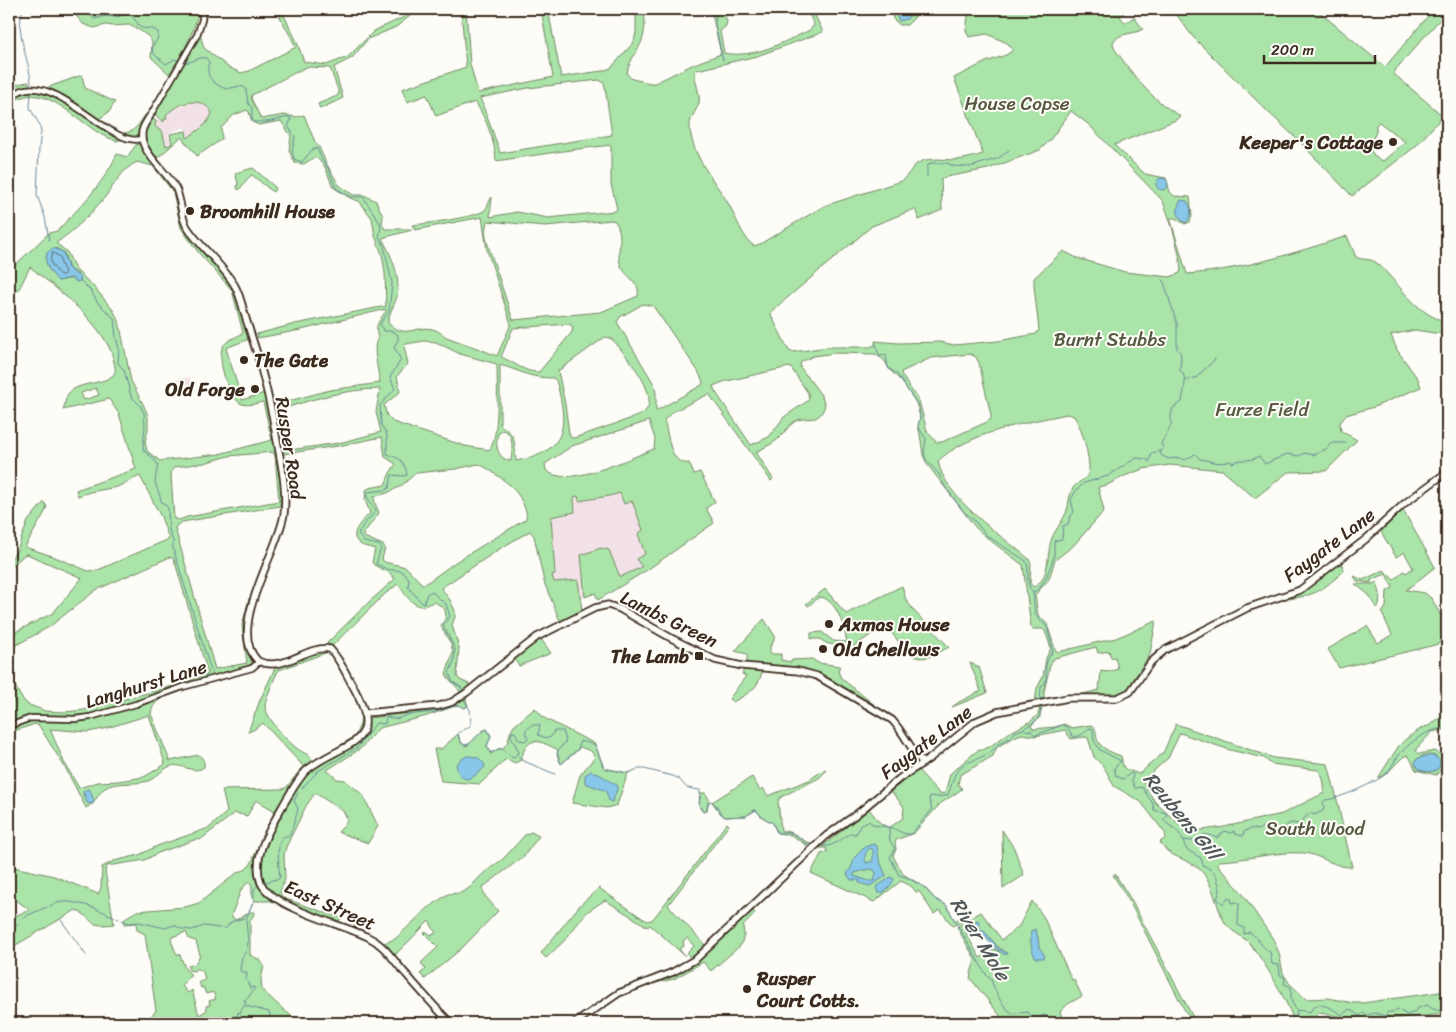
<svg xmlns="http://www.w3.org/2000/svg" width="1456" height="1032" viewBox="0 0 1456 1032" font-family="Sriracha,sans-serif">
  <rect width="100%" height="100%" fill="#fdfcf7"/>
  <filter id="ink" filterUnits="userSpaceOnUse"><feTurbulence type="fractalNoise" baseFrequency=".02" numOctaves="2"/><feDisplacementMap in="SourceGraphic" scale="10" xChannelSelector="R" yChannelSelector="G"/><feConvolveMatrix kernelMatrix="1 2 1 2 8 2 1 2 1" color-interpolation-filters="sRGB"/></filter>
  <g filter="url(#ink)">
    <g fill="#f2e2e7">
      <polygon points="197,101 204,104 212,113 208,122 187,138 184,127 170,133 168,135 172,144 165,146 162,131 159,130 155,126 156,121 158,118 162,121 166,115 175,108"/>
      <polygon points="190,377 193,388 176,392 174,380"/>
      <polygon points="577,484 579,501 608,496 606,487 645,500 651,563 621,580 585,595 585,597 576,601 551,584 542,489"/>
    </g>
    <g fill="#aae4a8" stroke="#728763" fill-rule="evenodd">
      <path d="M64,9H89L97,16L122,12L128,9H199C194,34 183,53 169,74L151,57L152,42L148,36L139,30L129,25L112,26L106,25L94,28L83,24L74,13H68Z"/>
      <path d="M276,9H281L297,42L304,62L326,65L348,57L374,31L402,18L413,9H419L396,27L368,39L352,58L334,67L343,98L320,109L318,104L337,96L339,93L330,68L306,67L252,95L251,98L261,119L284,115L297,117L304,115L315,142L319,147L326,163L339,185L353,195H364L376,201L383,216L382,224L385,229H410L412,230L382,238C391,255 401,276 397,296C395,305 388,314 388,323C406,340 415,325 432,329C439,330 443,336 449,338C465,344 481,349 497,356L511,324L487,250L482,217L415,230L412,225C424,224 478,217 485,210C488,207 489,200 492,197L490,217L517,212L548,218L615,211L617,209L611,184V145L570,150L496,161C495,141 486,118 475,102L436,116L427,95L407,102L402,89L466,67L461,9H466L470,64L478,93L553,77L541,9H548L561,77L602,71L611,68L634,42L636,32V9H644C645,21 646,34 640,45C635,55 628,63 627,74L632,79L650,83H655L694,64L721,54L711,9H722L727,21L726,26L720,31L724,53C755,59 783,42 810,30L814,25L807,9H812L823,32L757,56L697,70L695,72C694,82 701,93 699,103C696,112 689,118 690,128C692,156 714,180 728,203C735,215 743,239 754,246L760,244L824,206L901,181C909,176 912,165 920,162C931,157 944,160 956,160C965,159 974,157 983,154L954,78L986,62L1006,55L1012,51V48L1007,43L987,34L969,37L966,31L969,9H1121L1124,13L1120,16L1125,23L1134,17L1143,29C1134,35 1119,32 1113,42L1114,48C1135,77 1148,97 1180,116L1176,120L1114,145L1145,174L1166,178L1170,192L1174,196L1190,197L1192,216L1190,222L1185,224L1175,218H1170L1187,274C1242,270 1295,253 1347,236L1356,257C1364,261 1370,257 1378,264C1398,282 1419,318 1447,321V335L1415,330L1391,335L1397,350L1418,379L1421,387L1374,407L1346,415L1340,423L1341,431L1357,440L1326,471L1288,472L1255,498L1222,470L1170,465L1143,469L1127,475L1107,485L1098,487L1104,511L1073,546L1055,560L1049,579L1035,595L1038,615L1047,624L1055,649L1058,652L1116,638L1156,621L1150,654L1128,688C1118,699 1097,694 1083,694L1099,690L1101,671L1107,672L1118,669L1115,657L1111,658L1109,651L1098,653L1096,647L1055,658L1051,661L1050,665L1044,692V701L1035,703L1037,688L1043,677L1046,658L1051,648L1045,631L1043,629H1033L1031,627L1023,565L991,541L976,528L927,464L923,455L920,434L918,426L920,417L919,408L914,399L902,382L890,370L884,360L875,354L835,353L813,356L801,362L800,367L821,395L825,405C819,426 807,414 794,422C787,427 783,435 777,440C771,445 763,448 756,452L773,479L771,481L709,394L674,411L664,420C669,434 669,466 689,463L694,474L700,472L715,502L706,508L714,523L647,570L598,600L595,593L585,597L581,555L601,548L609,550L620,577L642,567L636,559L645,554L638,534L643,530L632,501L624,504L620,493L609,496L579,501L578,496L574,497L575,512L551,517L555,574L552,575L554,582L578,580L582,610L579,613L560,621L544,582L534,536L530,531L501,548L441,588L450,600L455,611V617L452,625L459,648L457,676L460,680L471,685L461,694C458,686 450,682 446,674L453,652L451,644L441,626L446,617L445,609L435,602C431,602 428,605 423,606C412,607 403,591 398,584L385,594L332,646L327,643L369,602L395,579L390,573L374,565L372,562L375,549C370,547 364,547 360,544C346,534 364,520 370,513L365,500L366,490L369,488L385,485L390,473L396,464L385,457L382,437L338,446L283,454L282,451L339,443L381,432L376,412L380,389C344,389 310,400 276,411L274,414L281,486L280,506L182,522L177,525L175,528L215,669L247,663L242,626L249,598L252,599L248,648L252,664L171,690C164,700 152,700 151,714L170,761L198,755C202,756 205,762 204,767C194,775 182,763 171,766C162,769 156,778 148,781C135,785 116,781 105,788C97,794 97,802 86,808L66,769L39,726L35,724L9,733V708L14,699L9,684V675L21,697L27,704L45,711L65,712L84,710L177,685L208,674L174,559L170,557L96,590L49,627L9,649V635L53,613L82,578L27,554L24,555L9,569V561L17,550L28,521L44,502L47,507L45,512L25,547L55,557L88,571L98,570L169,539L161,517L140,476L117,487L90,492L78,496L76,490L136,469L119,414L109,399L63,410C65,406 65,400 67,396C73,382 102,385 112,376C117,372 115,368 114,362C108,327 57,289 30,267L18,291L15,290L12,300L9,299V271L49,233L57,231C80,207 103,185 117,154L127,157L136,145L142,143L175,191L183,226L187,234L233,286L249,339L226,348L242,400L264,393L267,400L274,405L330,390L380,383C379,373 371,346 378,338C374,325 379,321 386,311V309L301,330L258,338L257,334L295,324L386,306L385,273L382,254L375,236L372,218L359,201L350,198L333,187L325,167L317,158H313L304,164L295,163L289,151L291,136L281,121L259,125L252,122L249,112L247,110L234,115L221,128L222,139L197,156L181,137L160,156L156,157C145,140 140,137 151,118L156,121L155,126L159,130L161,129L162,131L166,146L172,144L170,134L186,131L187,138C197,131 208,125 212,113C202,94 178,103 166,115L167,119H164V122L154,114L200,34L204,48L228,67L241,73L249,71L296,47ZM599,80L604,83L605,87L612,135L500,153L498,146L480,98L528,88ZM1071,111L1088,124L1162,200C1168,211 1184,263 1180,273L1170,277L1125,272L1077,258L1063,251L1034,278V286L1039,330L1036,334L998,341L954,345L940,342L898,343L875,341V345L870,347H828L793,352L789,351L771,315L773,310L872,226L915,209L919,220L942,210L941,178L988,169L1040,150L1050,140ZM137,162L153,166L173,192L181,228L198,252L232,290L243,333C237,337 227,340 223,346C216,358 228,396 240,403C247,407 257,403 263,402L272,440L219,454L160,461L147,451L145,442L148,430V416L144,406L131,381L119,321L113,310L95,288L75,269L67,252L56,243C74,231 91,214 105,197C115,184 122,169 137,162ZM612,220L615,221C625,237 616,249 620,263C623,276 641,281 638,296L601,312L513,320L487,242L485,232L487,221L545,226ZM56,248L64,253L69,269L78,274L74,279H68L58,281ZM643,304L653,306L698,371L703,382L702,385L656,411V393L654,384L617,322L620,317ZM569,324L573,327L572,332L539,372C525,373 514,362 501,357L513,328ZM605,337L609,338L614,341C626,356 669,403 638,416L574,438H571L569,433L565,404L558,371ZM424,341L436,342L460,354L497,364C497,381 500,439 489,450L465,446L393,422L387,416L384,405L400,392L397,376L408,364L404,346L406,344ZM970,354L976,357L979,363L991,415V419L987,422L942,442H936L927,431L919,401L902,376L901,372L931,358ZM500,365C522,371 528,378 553,378L556,380C568,424 569,452 516,461C514,441 517,435 500,425ZM789,367L791,368L808,393L809,400L784,417L769,437L751,445L715,391L713,386L723,382ZM96,388L99,395L84,400L81,393ZM1067,414L1074,416C1082,427 1090,458 1089,471C1087,480 1078,481 1073,488C1069,495 1069,503 1067,510C1064,520 1056,528 1052,538C1046,553 1051,578 1034,587L1030,584L1031,564L1029,559C1001,535 945,499 938,461C967,433 1028,422 1067,414ZM649,421L655,439L654,449C629,458 566,490 546,470L545,464L572,446ZM503,430C515,434 512,451 511,461C497,459 494,444 499,432ZM273,452L275,456L279,501L187,517L179,520L174,519L171,475L172,470L175,467L204,463L229,456ZM478,464C484,465 507,482 512,487C518,493 529,511 526,519L457,561L425,584H422L406,567L384,562L382,559L385,548L383,545L364,537L363,534L379,513L375,503L374,497L387,493L401,486L416,473L456,469ZM149,715L165,763L164,765L144,777L118,781L98,782L79,788L64,762L50,729L88,732L104,729ZM88,789L92,797L94,803L92,804L86,801L83,794L84,791Z"/>
      <polygon points="895,9 899,9 897,13 910,12 909,9 915,9 915,17 907,25 900,25 893,19 892,14"/>
      <path d="M1174,9H1316L1385,67L1434,9H1447V18H1441L1396,69L1394,74L1443,116L1416,146L1352,196L1296,138L1265,109L1193,37L1173,10ZM1379,122L1405,142L1383,161L1375,157L1369,147L1376,132V125Z"/>
      <polygon points="82,75 85,88 115,102 109,112 99,119 70,99 46,88"/>
      <polygon points="27,82 29,82 29,86 21,88 9,95 10,86"/>
      <path d="M27,91C59,92 96,122 124,139L116,141C112,139 106,137 102,135C85,125 57,99 38,96C26,94 18,98 9,105V101L11,99Z"/>
      <path d="M148,114L136,137L132,138L124,135V133C135,132 139,124 145,115Z"/>
      <polygon points="253,168 276,188 273,192 252,175 248,178 239,190 237,188 238,183 235,173"/>
      <polygon points="1403,510 1435,567 1406,590 1425,593 1432,599 1447,628 1447,640 1435,645 1339,668 1328,649 1367,626 1378,643 1392,635 1382,613 1386,607 1387,591 1393,588 1386,574 1371,580 1371,583 1357,581 1354,576 1363,580 1384,570 1394,580 1404,571 1406,573 1413,568 1404,552 1396,557 1381,532"/>
      <path d="M1341,561L1344,571C1323,589 1318,595 1289,599L1312,585Z"/>
      <polygon points="1377,582 1380,594 1379,606 1376,608 1369,595 1355,584 1372,584"/>
      <path d="M902,586L906,600L914,611L949,647C925,660 917,665 898,641C894,636 890,630 885,626L849,649C839,642 832,649 820,639H811V633L822,632L833,641L847,642C843,626 839,604 822,597L818,598L808,606L806,604L825,589L846,614Z"/>
      <polygon points="764,619 775,636 772,645 770,645 770,654 781,654 781,660 791,662 792,660 812,659 818,663 840,666 838,671 841,678 877,707 814,671 804,668 747,664 747,654 735,651"/>
      <polygon points="541,639 551,653 519,666 513,658"/>
      <path d="M322,651L328,652L279,670C275,675 265,701 265,706C266,719 296,753 308,754L314,762L355,736L360,724L361,714L369,718L440,709L458,702L468,695L466,700L468,706L464,708L458,705L427,716L379,728L360,749L327,770L337,779L345,780L363,795L378,826L368,843L338,832L345,825L347,818L343,811L315,793L306,806L286,847L284,855L285,879L280,892L282,897L286,899L341,918L339,921L285,903L283,906L271,901H254C249,895 255,887 249,881L241,890L231,916L236,920L250,912H255L250,921V955L260,960L264,966L261,979L262,990L285,1011L301,1023H143L156,1011L145,934L137,930L136,923L124,924L125,918L137,911L185,907L199,903L238,872L245,870L251,864L255,854L270,830L275,811L256,800L247,816L235,813L200,840L197,839L158,853L145,860L107,866L105,871L114,924C85,928 96,919 76,910L9,949V918L30,910L9,895V866L54,876L98,894L101,888L102,867L114,861L139,855L157,846L209,828L227,812L222,790L283,789L287,787L303,766L263,723L253,730L248,732L260,700L275,668ZM186,932L189,939L196,941L200,955L195,964L188,966L189,970L194,971L197,968L203,972L205,980L199,982L201,988L203,987L206,994L213,992L216,999L209,1001L210,1005L206,1006L207,1010L199,1015L192,990L188,993L182,986L191,975L185,968L180,955L176,953L171,940L172,937Z"/>
      <polygon points="970,663 979,667 987,693 952,707 959,702 981,691"/>
      <path d="M745,668L762,671C759,689 747,694 733,702L729,699L746,676L742,674Z"/>
      <path d="M1042,705C1042,716 1037,719 1031,726L1033,729L1055,727L1064,724L1072,728L1091,725C1099,729 1094,736 1099,743C1104,750 1113,753 1121,756L1123,766L1125,769L1139,774L1163,753L1176,724L1274,758L1328,764L1335,791L1352,867C1335,868 1321,855 1304,853C1276,851 1248,860 1219,861L1218,865L1242,893L1273,939L1279,953L1283,973L1289,983L1306,999L1328,998L1353,1003H1362L1447,991V1014L1365,1021L1319,1013L1313,1019V1023H1294C1292,1008 1261,956 1250,944C1242,935 1230,932 1224,921C1216,906 1214,886 1203,873C1194,862 1181,860 1170,853C1166,851 1163,846 1160,842L1166,838L1165,833L1141,802L1114,786L1104,767L1094,757L1088,738L1084,737L1071,739L1065,730L1035,736L1022,734L1016,736L997,747L993,756L960,775L958,784L962,789L940,804L914,833L896,840L895,843L896,849L893,856L903,874L924,887L935,899L946,905L955,921L965,914L969,919L981,912L1002,940L1019,926L1032,901L1043,916L1072,980H1074L1082,996L1068,1004L1060,1012L1064,1023H1006L970,978L975,959L957,927L961,924L960,922L953,926L940,910L934,914L919,891L917,893L911,886L901,881L874,902L811,873L821,854L827,852L826,848H820L869,809L880,823L889,828L903,818L904,807L891,791L918,770L940,794L945,793L950,774L953,771L979,749L982,750L989,747L1009,733L1031,721L1038,715L1040,706ZM1180,733L1230,750L1264,758L1271,764L1318,770C1323,774 1325,786 1324,793L1282,814L1224,827L1195,831L1188,830L1182,827L1155,802L1144,784L1147,777L1168,758ZM975,921L979,923L980,930C990,934 994,946 1004,951L999,952L995,949L980,958L966,933L975,927Z"/>
      <path d="M535,708L544,718L595,744L604,768L628,773L617,805L607,808L572,803L580,775L595,757L591,751L580,747L561,764L557,755L558,750C539,740 527,734 521,760L515,763L506,759L480,784L441,781L434,749H441L458,734L461,743L467,746L482,731L487,729L491,736L487,746L491,754L498,749H502L508,742L510,733L514,726Z"/>
      <path d="M1447,714V729L1432,732L1416,749V751L1419,754L1435,751L1440,754L1444,763L1440,771L1436,775L1416,770L1410,758L1407,755C1396,760 1393,772 1378,778L1398,747L1407,738L1422,728L1431,725L1435,721ZM1425,755C1433,755 1437,755 1440,762L1435,771L1420,770L1416,766L1417,759Z"/>
      <path d="M825,769L826,771L819,778L781,797L778,801L781,831C798,831 799,841 813,844L809,847L791,835L777,833L773,823L762,817L757,811L754,810L746,816L725,817L721,814L712,802L752,777L760,790L763,788L768,796L809,780Z"/>
      <path d="M701,793H705L709,799L707,810L705,812C696,809 700,801 701,793Z"/>
      <polygon points="727,823 729,825 668,905 705,945 691,959 687,953 694,946 687,938 683,941 684,946 679,949 685,956 650,925 648,927 605,900 587,912 564,941 546,958 541,953 580,905 599,888 642,918 648,921 653,919"/>
      <polygon points="1002,830 1014,848 1024,875 1003,889"/>
      <polygon points="531,832 539,836 524,856 482,888 485,896 498,911 462,948 425,979 420,974 426,969 421,963 438,947 424,933 427,932 431,935 436,933 429,921 394,956 384,943 395,939 428,908 448,894 460,893 468,889 485,872 503,859 525,835"/>
      <polygon points="1115,874 1130,898 1196,1023 1193,1023 1184,1009 1128,899 1113,875"/>
      <polygon points="753,910 755,914 743,926 744,935 741,945 711,971 703,962 674,979 646,985 672,975 694,963"/>
    </g>
    <g fill="#88c7e9" stroke="#698898" fill-rule="evenodd">
      <polygon points="899,9 910,9 910,15 907,19 899,21 897,16"/>
      <circle cx="1162" cy="184" r="6"/>
      <path d="M1181,200L1187,201C1192,209 1192,216 1186,223C1177,219 1175,208 1181,200Z"/>
      <path d="M53,248L63,252L68,268L81,278L80,281L77,282L71,278L58,281C50,271 43,265 47,253Z"/>
      <path d="M467,756C475,756 483,758 485,767C472,778 463,788 456,765L460,760Z"/>
      <path d="M1425,756C1435,755 1444,758 1438,769C1430,774 1417,772 1415,762L1417,759Z"/>
      <path d="M591,771C602,774 608,781 617,785V790L612,802L609,801L606,791L585,783V775Z"/>
      <polygon points="88,789 90,790 94,801 92,804 87,803 83,792"/>
      <path d="M873,844L877,846L879,859L886,876L870,886L859,883V880H851L847,874L851,868L855,857L865,847ZM871,848L873,850V861L866,863C864,857 865,850 871,848ZM870,869L874,870L876,873L874,881H869L854,876V873Z"/>
      <polygon points="891,877 894,879 891,885 883,893 878,893 876,887"/>
      <path d="M976,920L979,921L980,930L985,932L998,948L1007,953L1006,955C992,949 988,936 976,932L975,927Z"/>
      <path d="M1035,929L1038,937L1039,947L1045,956L1044,958H1036C1031,951 1030,940 1031,931Z"/>
    </g>
    <g fill="none" stroke-linecap="round" stroke-linejoin="round">
      <path stroke="#5a696f" stroke-width="1" d="M53,253L60,257L61,264L65,272L63,275H60C54,268 47,262 53,253Z"/>
      <g stroke="#698898" stroke-width="1">
        <path d="M23,9C14,35 30,58 31,84"/>
        <polyline points="84,9 94,19 106,16 116,17 130,13 141,28 153,29 158,32 158,38 152,47 153,53 166,64 175,59 180,61"/>
        <polyline points="716,9 715,25 723,60"/>
        <path d="M184,62C192,64 198,56 206,58L209,62C205,77 212,83 226,89L240,86L244,87L246,90L248,103L252,108V119L254,122H267L288,117L291,118V120L288,126L295,137L292,151L294,159L302,162L312,150L317,148L322,160L328,168L336,188L351,197H363L380,223L381,227L379,237L384,246L392,283L389,312L382,320L380,325L384,331H393L398,335V340L394,347L401,360L390,377L395,389L380,405L381,425L387,435V454C400,459 404,459 407,475L404,476L392,475L389,488L386,490L367,492V497L376,511L364,524L358,534L364,542L379,545L381,548L376,564C381,566 387,570 392,570C401,570 403,571 409,579L408,587L422,603H424L427,594L432,591L437,597L446,604L450,616L443,625L455,649L454,661L449,673L453,682L462,688L463,691"/>
        <polyline points="31,91 30,108 39,124 41,132 39,148 37,195 45,217 49,240"/>
        <polyline points="927,176 927,167 930,163 947,163 953,166 970,167 999,158 1009,150"/>
        <polyline points="1163,279 1177,324 1177,349"/>
        <path d="M81,281L91,291L98,303L114,318L116,337L119,349L118,363L124,370L131,396L140,405L144,413L145,425L143,447L144,451L155,460L158,465C157,471 154,479 156,485C158,492 160,494 161,501L168,508L169,530L173,541V548L212,674"/>
        <path d="M876,344L879,356L886,355L888,368L897,374L916,403L920,417L918,426L926,439L924,454L926,460L939,474L944,485L964,512L973,519L987,536L1025,560C1032,568 1023,583 1033,592L1035,615L1047,627L1053,651L1049,657L1046,665V681L1041,687L1040,701"/>
        <polyline points="1185,381 1197,377 1215,359"/>
        <path d="M1160,451L1163,448L1161,443L1167,434L1171,425V415L1173,408L1182,402C1183,391 1189,378 1180,370L1181,354L1179,351"/>
        <path d="M1160,452L1161,455L1168,459L1180,458L1185,460L1195,454L1200,459C1211,461 1219,465 1230,461L1233,463C1242,457 1249,463 1259,456L1265,464L1287,454L1298,456L1305,453L1313,455L1326,449L1331,443H1346"/>
        <polyline points="1033,592 1039,589 1046,578 1054,557 1054,541 1062,539 1063,526 1068,524 1070,517 1074,512 1071,500 1075,492 1084,483 1108,476 1136,458 1146,459 1149,462 1152,453 1160,451"/>
        <path d="M463,698L470,710L471,724L469,727L458,733L459,739L464,745C473,745 477,732 487,729L491,737L487,746L490,750V753L501,748L513,758L519,752L511,736L512,732H515L519,740L525,741L528,738L525,731L532,725H540L538,735L547,738L551,737L554,731H563L566,741L557,752L561,764L578,750L580,741L595,745L603,766L606,769L628,773L638,769H644L673,776L679,779L687,788L700,790L699,805L703,812L706,811L708,803L711,801L716,805L721,814L725,817L746,816L756,810L762,817L773,823L777,833H792L807,844L813,845"/>
        <path d="M1025,730L1031,731L1035,735L1063,725L1068,728L1073,737C1081,736 1084,734 1089,728L1093,729L1094,741L1100,750L1121,761L1114,768L1116,776L1123,779L1131,773L1133,774L1132,781L1135,788L1142,787L1153,804L1154,810L1166,813L1167,816L1163,820C1178,833 1179,828 1186,849L1201,858L1203,865L1213,871L1217,877L1220,890L1217,899L1224,904L1228,897L1231,899L1232,903L1236,902L1239,904L1238,925L1244,928V934L1250,932C1259,939 1261,947 1270,952L1272,964L1279,965L1280,975L1285,978L1284,984L1291,987V1000L1297,1012L1296,1018L1300,1019V1023"/>
        <polyline points="519,756 520,758"/>
        <polyline points="521,760 555,774"/>
        <polyline points="302,788 318,771 357,748 376,723 385,724 386,717 396,719 407,715 435,712 458,705 465,708 467,706"/>
        <path d="M889,829L890,841L895,849L890,857L899,875L908,878L924,887L935,899L946,905L987,976L991,979C995,991 1002,1008 1014,1014L1027,1012L1036,1019L1044,1015L1052,1018L1056,1023"/>
        <path d="M1183,840L1194,841C1206,833 1205,833 1217,838L1225,831L1230,833L1234,831L1235,834L1243,836L1244,832C1249,829 1252,827 1258,830L1265,825L1269,829L1271,835L1278,828H1284L1290,823L1301,824L1303,819L1311,813L1314,815L1323,811L1324,808L1323,803L1325,800C1337,800 1380,781 1388,772C1391,768 1393,763 1396,759C1408,743 1427,728 1447,728"/>
        <path d="M820,846C832,848 841,840 850,833L856,834L861,824L869,821C875,828 884,825 892,828C899,830 902,835 911,834L932,810L929,799L930,796L939,797L948,795L955,774L963,765L990,753L997,745L1011,737L1015,732L1023,729L1036,721L1040,717L1041,705"/>
        <path d="M263,883L280,878C279,870 276,845 282,838C285,834 285,838 289,835C291,833 298,812 298,808L294,801L298,793"/>
        <path d="M50,906C69,894 102,911 119,919"/>
        <polyline points="61,920 86,955"/>
        <polyline points="122,920 129,923 139,922 165,928 174,925 182,929 192,930 204,926 220,928"/>
        <polyline points="224,929 227,927 231,922 244,918"/>
        <polyline points="9,930 19,924 28,915 47,907"/>
        <polyline points="246,1006 269,1012 271,1020 268,1023"/>
        <path d="M1297,1010L1310,1012L1314,1006C1324,1002 1334,1010 1342,1015L1349,1009L1360,1016L1363,1013L1367,1015L1375,1013L1385,1016L1388,1012H1393L1397,1009L1407,1015L1413,1013L1418,1008L1427,1005C1433,1010 1439,1012 1447,1009"/>
        <polyline points="226,1023 238,1015 238,1012 241,1013 241,1010 246,1004 244,1000 247,999 255,988 254,987 250,988 246,979 247,972 241,972 240,969 242,957 246,952 248,942 246,919 254,900 254,889 260,884"/>
      </g>
      <g stroke="#3b2a1e" stroke-width="8">
        <g id="street">
          <path d="M9,98C14,95 20,90 26,89C64,82 112,147 141,139"/>
          <polyline points="150,116 197,35 202,20 203,9"/>
          <polyline points="9,726 31,718 75,719 90,717 136,704 183,687 252,668 259,662"/>
        </g>
      </g>
      <g stroke="#3b2a1e" stroke-width="9">
        <g id="secondary">
          <path d="M150,116C147,121 142,127 142,133C139,152 169,173 176,189C182,202 180,215 187,227C201,248 222,264 235,286C241,297 243,310 247,322C261,363 271,404 278,446C282,468 287,492 284,514C279,551 225,629 258,661C284,673 306,645 330,649C340,659 347,676 354,688C386,746 344,741 308,769C297,778 265,835 261,850C258,860 257,873 261,883C272,908 342,924 368,937C385,945 393,960 405,973C420,990 435,1008 451,1023"/>
          <path d="M366,713L439,706L452,702L466,693L537,637L595,608L608,605L620,609L671,638L715,660L742,666L798,671L817,676L892,720C904,733 911,750 923,763"/>
          <polyline points="575,1023 619,993 673,972 696,959 826,836 858,813 900,778 929,759 976,721 997,712 1068,698 1117,698 1130,692 1151,662 1165,650 1247,608 1300,590 1366,539 1405,503 1447,472"/>
        </g>
      </g>
      <use href="#street" stroke="#fdfcf7" stroke-width="4.5"/>
      <use href="#secondary" stroke="#fdfcf7" stroke-width="5.5"/>
    </g>
  </g>
  <g fill="#3b2a1e" stroke="#fdfcf7" stroke-width="2">
    <circle cx="1393" cy="142" r="5"/>
    <circle cx="190" cy="211" r="5"/>
    <circle cx="244" cy="360" r="5"/>
    <circle cx="255" cy="389" r="5"/>
    <circle cx="829" cy="624" r="5"/>
    <circle cx="823" cy="649" r="5"/>
    <rect x="694" y="651" width="10" height="10" rx="2.5"/>
    <circle cx="747" cy="989" r="5"/>
  </g>
  <g text-anchor="middle" dominant-baseline="central" stroke-width="4" stroke-linejoin="round" paint-order="stroke">
    <g font-size="19" fill="#575840" stroke="#fdfcf7">
      <text x="1017" y="103">House Copse</text>
      <text x="1110" y="339">Burnt Stubbs</text>
      <text x="1262" y="409">Furze Field</text>
      <text x="1315" y="828">South Wood</text>
    </g>
    <g font-size="19" font-weight="bold" fill="#3b2a1e" stroke="#fdfcf7" text-anchor="start">
      <text x="1383" y="142" text-anchor="end">Keeper's Cottage</text>
      <text x="200" y="211">Broomhill House</text>
      <text x="254" y="360">The Gate</text>
      <text x="245" y="389" text-anchor="end">Old Forge</text>
      <text x="839" y="624">Axmas House</text>
      <text x="833" y="649">Old Chellows</text>
      <text x="689" y="656" text-anchor="end">The Lamb</text>
      <text x="757" y="978">Rusper<tspan x="757" dy="22">Court Cotts.</tspan></text>
    </g>
    <g font-size="19" fill="#3b2a1e" stroke="#fdfcf7">
      <text transform="translate(290 448) rotate(81)">Rusper Road</text>
      <text transform="translate(1329 545) rotate(-37)">Faygate Lane</text>
      <text transform="translate(669 619) rotate(26)">Lambs Green</text>
      <text transform="translate(146 684) rotate(-17)">Langhurst Lane</text>
      <text transform="translate(926 742) rotate(-37)">Faygate Lane</text>
      <text transform="translate(330 905) rotate(24)">East Street</text>
    </g>
    <g font-size="20" font-style="italic" fill="#52595b" stroke="#fdfcf7">
      <text transform="translate(1182 816) rotate(50)">Reubens Gill</text>
      <text transform="translate(980 939) rotate(58)">River Mole</text>
    </g>
  </g>
  <rect width="1456" height="1032" fill="none" stroke="#fdfcf7" stroke-width="30"/>
  <rect x="15" y="15" width="1426" height="1002" fill="none" stroke="#3b2a1e" stroke-width="2" filter="url(#ink)"/>
  <path d="M1264 55v8h111v-8" fill="none" stroke="#3b2a1e" stroke-width="2.5"/>
  <text x="1271" y="55" font-size="15" fill="#3b2a1e" stroke="#fdfcf7" stroke-width="4" paint-order="stroke">200 m</text>
</svg>
